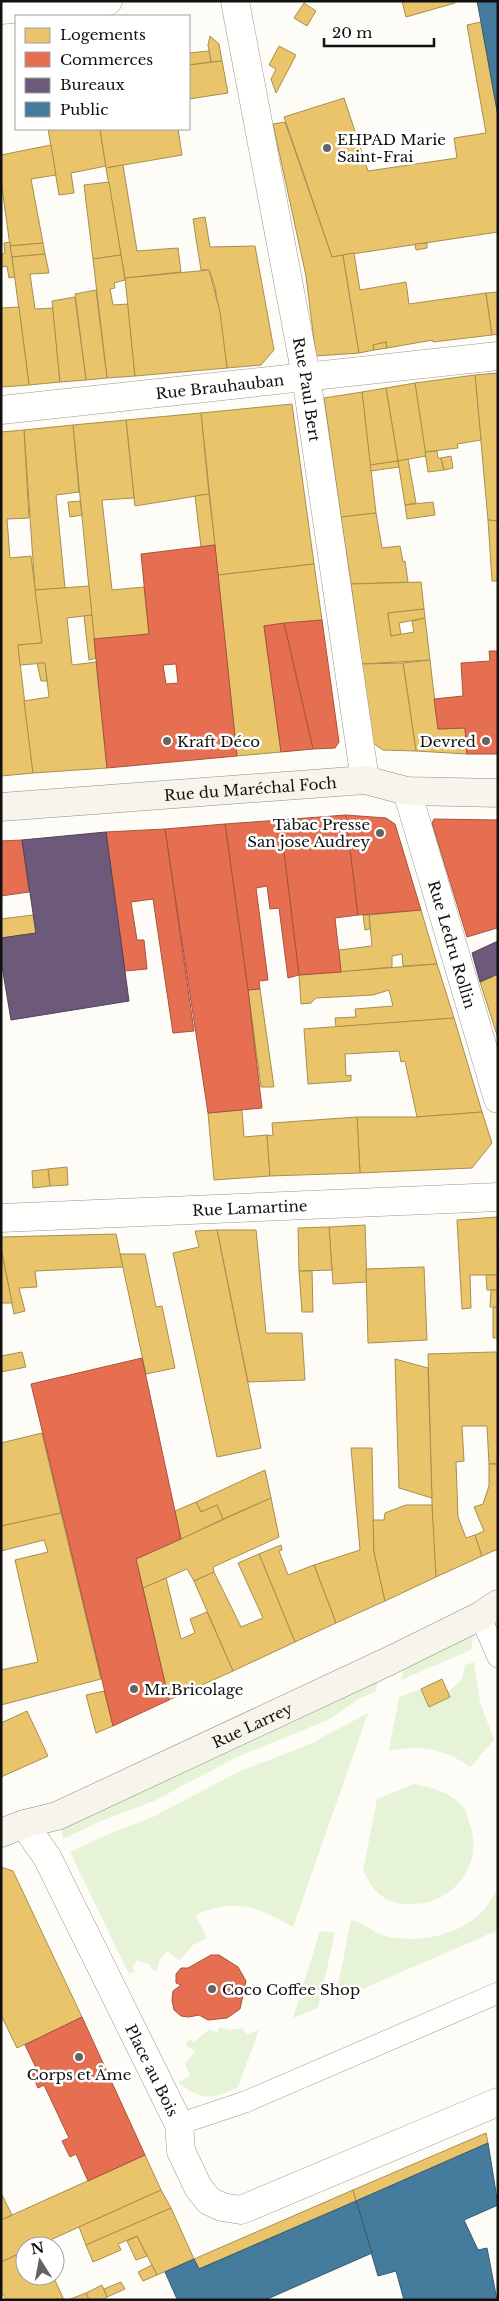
<svg xmlns="http://www.w3.org/2000/svg" width="499" height="2301" viewBox="0 0 499 2301" font-family="'Libre Baskerville',serif">
  <rect width="100%" height="100%" fill="#fdfcf7"/>
  <g fill="#e7f3d7">
    <polygon points="473,1635 471,1650 401,1680 405,1665"/>
    <path d="M474,1662L480,1702L494,1740L470,1767C446,1749 418,1744 389,1751L399,1697L421,1689L429,1706L450,1697L448,1692L462,1679L465,1665Z"/>
    <polygon points="380,1676 375,1692 360,1698 328,1720 237,1757 154,1801 101,1821 63,1839 62,1830 68,1820"/>
    <path d="M368,1713L293,1927C256,1906 236,1898 195,1915L207,1938L193,1945L180,1961L167,1951L159,1961L157,1971L151,1969V1965L137,1960L132,1968L135,1971L129,1974L70,1852L111,1833L153,1817L240,1771L308,1745Z"/>
    <path d="M414,1784C432,1787 452,1793 464,1808C466,1812 468,1818 469,1822C486,1863 453,1906 409,1904C396,1904 384,1900 375,1890C370,1885 367,1877 363,1871L377,1799Z"/>
    <path d="M498,1889V1930L335,2001L351,1920C363,1922 371,1931 382,1935C413,1944 456,1937 480,1914C487,1907 492,1897 498,1889Z"/>
    <polygon points="320,1931 335,1933 318,2008 293,2018"/>
    <path d="M219,2027L230,2030L243,2028L247,2034L259,2030L238,2087C212,2100 201,2101 178,2082L190,2076L185,2064L195,2052L185,2044L190,2039L194,2042L210,2029L217,2033Z"/>
  </g>
  <g fill="#e9c46a" stroke="#a88e4f">
    <polygon points="402,1 455,1 455,3 406,17"/>
    <polygon points="304,3 316,11 307,26 294,18"/>
    <polygon points="481,22 498,116 498,232 332,257 284,117 344,98 368,171 457,158 454,138 486,133 467,25"/>
    <polygon points="210,36 219,44 222,61 211,62 208,45"/>
    <polygon points="279,46 296,55 276,93 271,79 276,69 269,65"/>
    <polygon points="209,51 211,62 189,65 189,53"/>
    <polygon points="222,61 228,93 189,99 189,65"/>
    <polygon points="285,122 332,257 343,255 359,353 316,356 306,276 273,124"/>
    <polygon points="48,129 100,129 106,166 71,173 74,193 59,195"/>
    <polygon points="100,129 178,129 182,155 106,168"/>
    <polygon points="51,145 56,175 31,179 43,243 10,246 1,180 1,155"/>
    <polygon points="123,165 137,251 178,248 181,272 125,278 106,168"/>
    <polygon points="109,182 121,255 93,259 84,185"/>
    <polygon points="205,217 210,247 255,246 274,350 261,365 227,368 215,287 209,270 201,270 193,219"/>
    <polygon points="10,242 15,277 9,278 7,266 1,267 1,254 5,253 4,243"/>
    <polygon points="43,243 45,254 12,257 10,246"/>
    <polygon points="427,243 427,248 416,250 415,244"/>
    <polygon points="354,253 360,290 406,282 409,304 486,293 492,335 433,342 433,340 387,348 386,342 373,345 374,350 359,353 343,255"/>
    <polygon points="45,254 49,273 30,274 35,309 53,308 60,382 29,385 12,257"/>
    <polygon points="121,255 125,280 114,283 115,288 110,289 113,305 128,304 135,376 107,378 93,259"/>
    <polygon points="209,270 220,312 227,368 135,376 125,278"/>
    <polygon points="96,290 107,378 86,380 75,294"/>
    <polygon points="498,292 498,334 492,335 486,293"/>
    <polygon points="75,297 86,380 60,382 52,301"/>
    <polygon points="19,307 29,385 1,387 1,308"/>
    <polygon points="386,342 387,348 374,350 373,345"/>
    <polygon points="498,373 498,521 488,520 475,375"/>
    <polygon points="475,375 481,440 457,444 458,448 425,452 415,383"/>
    <polygon points="415,383 426,456 398,461 386,388"/>
    <polygon points="386,388 398,461 370,465 362,392"/>
    <polygon points="362,392 376,513 341,517 324,398"/>
    <polygon points="292,404 314,564 218,575 201,413"/>
    <polygon points="201,413 209,494 135,506 126,420"/>
    <polygon points="126,420 134,498 102,500 112,590 144,587 149,634 94,639 73,425"/>
    <polygon points="73,425 79,492 56,495 65,588 35,590 24,430"/>
    <polygon points="24,430 29,518 7,519 10,558 31,556 42,643 18,645 33,773 1,776 1,432"/>
    <polygon points="437,451 438,458 441,458 444,470 428,472 425,452"/>
    <polygon points="451,456 453,468 444,470 441,458"/>
    <polygon points="408,459 416,503 405,505 398,461"/>
    <polygon points="398,461 399,467 371,471 370,465"/>
    <polygon points="209,494 215,545 201,547 195,496"/>
    <polygon points="80,501 82,515 70,517 68,502"/>
    <polygon points="433,502 435,515 407,519 405,505"/>
    <polygon points="376,513 382,548 400,546 403,562 405,561 408,582 351,584 341,517"/>
    <polygon points="488,520 498,521 498,581 492,581"/>
    <polygon points="314,564 322,620 264,626 281,752 237,756 218,575"/>
    <polygon points="421,582 424,609 388,613 391,636 414,632 412,621 425,618 430,660 362,664 351,584"/>
    <polygon points="89,586 92,615 67,618 72,665 96,662 107,768 33,773 24,701 49,697 45,663 20,665 18,645 42,643 35,590"/>
    <polygon points="424,609 425,618 399,623 401,634 391,636 388,613"/>
    <polygon points="92,615 96,658 89,660 84,616"/>
    <polygon points="430,660 438,729 465,728 467,754 416,751 403,663"/>
    <polygon points="37,663 45,663 47,681 41,681"/>
    <polygon points="403,663 416,751 383,750 373,743 362,664"/>
    <polygon points="421,910 437,964 403,966 402,954 392,956 392,967 341,972 339,950 372,946 369,915"/>
    <polygon points="33,915 36,933 1,938 1,919"/>
    <polygon points="363,915 369,915 370,929 365,930"/>
    <polygon points="437,964 454,1018 336,1027 335,1018 356,1017 355,1009 393,1006 389,990 373,995 316,998 311,1003 301,1004 299,975"/>
    <polygon points="498,974 498,1038 480,982"/>
    <polygon points="260,989 274,1087 261,1087 248,990"/>
    <polygon points="454,1018 482,1112 417,1117 405,1061 401,1062 399,1051 345,1054 346,1076 351,1075 351,1081 308,1084 304,1029"/>
    <polygon points="242,1110 244,1137 267,1135 270,1176 214,1180 208,1113"/>
    <polygon points="482,1112 492,1143 472,1168 360,1173 357,1117 417,1117"/>
    <polygon points="357,1117 360,1173 270,1176 267,1135 273,1136 272,1123"/>
    <polygon points="67,1167 68,1185 50,1186 48,1169"/>
    <polygon points="48,1169 50,1186 33,1188 32,1171"/>
    <polygon points="497,1217 498,1275 470,1275 471,1308 462,1309 457,1220"/>
    <polygon points="365,1225 367,1282 333,1284 329,1227"/>
    <polygon points="329,1227 332,1270 299,1271 298,1228"/>
    <polygon points="217,1230 256,1230 266,1333 302,1333 305,1380 248,1382"/>
    <polygon points="217,1230 261,1448 217,1457 173,1253 199,1247 195,1231"/>
    <polygon points="116,1234 123,1267 35,1271 37,1287 19,1288 25,1311 14,1314 1,1248 1,1237"/>
    <polygon points="1,1248 12,1303 1,1303"/>
    <polygon points="120,1254 145,1254 156,1307 162,1306 175,1368 146,1374"/>
    <polygon points="424,1267 427,1340 368,1343 366,1269"/>
    <polygon points="299,1271 312,1271 313,1312 302,1312"/>
    <polygon points="486,1275 498,1275 498,1290 487,1290"/>
    <polygon points="491,1290 498,1290 498,1307 490,1307"/>
    <polygon points="498,1307 498,1338 493,1338 493,1308"/>
    <polygon points="22,1352 26,1367 1,1372 1,1356"/>
    <polygon points="494,1352 498,1352 498,1464 489,1464 487,1426 462,1426 464,1461 456,1462 458,1517 466,1538 475,1535 482,1556 436,1577 433,1542 428,1354"/>
    <polygon points="395,1359 428,1368 432,1498 399,1488"/>
    <polygon points="42,1433 61,1513 1,1526 1,1443"/>
    <polygon points="351,1448 372,1448 374,1552 385,1601 336,1623 314,1565 360,1550"/>
    <polygon points="489,1464 498,1464 498,1549 482,1556 475,1535 484,1531 474,1507 483,1504 489,1486"/>
    <polygon points="265,1470 271,1498 223,1519 217,1505 201,1512 196,1502"/>
    <polygon points="271,1498 279,1537 213,1567 214,1572 194,1581 187,1569 143,1588 136,1559"/>
    <polygon points="196,1502 201,1512 217,1505 223,1519 181,1539 175,1511"/>
    <polygon points="406,1505 432,1505 436,1577 385,1601 374,1552 373,1520 384,1520 385,1513"/>
    <polygon points="61,1513 101,1679 1,1705 1,1670 38,1662 15,1560 48,1552 44,1540 1,1551 1,1526"/>
    <polygon points="281,1545 282,1550 279,1551 288,1575 314,1565 336,1623 295,1642 259,1554"/>
    <polygon points="259,1554 295,1642 233,1671 194,1581 214,1572 241,1627 263,1618 238,1563"/>
    <polygon points="166,1578 181,1639 195,1633 190,1619 207,1612 233,1671 169,1700 143,1588"/>
    <polygon points="442,1679 450,1697 429,1707 421,1689"/>
    <polygon points="104,1691 113,1726 96,1733 86,1695"/>
    <polygon points="27,1711 48,1756 1,1777 1,1723"/>
    <polygon points="1,1867 13,1871 82,2017 17,2048 1,2015"/>
    <polygon points="486,2133 488,2143 356,2201 353,2190"/>
    <polygon points="145,2155 161,2190 37,2246 25,2246 25,2251 1,2262 1,2220"/>
    <polygon points="161,2190 171,2208 86,2245 79,2227"/>
    <polygon points="353,2190 356,2201 199,2269 194,2259"/>
    <polygon points="1,2193 12,2215 1,2220"/>
    <polygon points="171,2208 194,2259 157,2275 137,2236 118,2244 121,2250 93,2262 86,2245"/>
    <polygon points="137,2236 147,2256 136,2260 127,2241"/>
    <polygon points="25,2251 25,2276 53,2276 64,2300 7,2300 1,2292 1,2262"/>
    <polygon points="152,2265 157,2275 143,2281 138,2272"/>
    <polygon points="121,2282 125,2289 107,2297 104,2289"/>
    <polygon points="102,2285 107,2297 101,2300 89,2300 86,2293"/>
    <polygon points="86,2293 89,2300 68,2300"/>
  </g>
  <g fill="#e76f51" stroke="#a7533e" fill-rule="evenodd">
    <path d="M215,545L237,756L107,768L94,639L149,634L141,554ZM176,664L178,683L166,684L163,665Z"/>
    <polygon points="322,620 339,742 335,748 313,749 284,623"/>
    <polygon points="284,623 313,749 281,752 264,626"/>
    <polygon points="489,651 498,651 498,754 467,754 465,728 438,729 434,699 463,696 461,663 490,661"/>
    <polygon points="346,815 358,915 335,918 341,972 299,975 280,820"/>
    <polygon points="346,815 386,818 395,824 421,910 358,915"/>
    <polygon points="434,819 498,820 497,928 467,937 432,823"/>
    <polygon points="280,820 299,975 288,978 279,908 270,909 267,886 256,888 268,980 259,981 260,989 248,990 225,824"/>
    <polygon points="225,824 248,990 262,1108 208,1113 165,829"/>
    <polygon points="165,829 194,1031 173,1033 153,899 131,902 137,940 144,940 147,969 125,971 106,832"/>
    <polygon points="22,840 29,892 1,896 1,841"/>
    <polygon points="142,1358 181,1539 136,1559 169,1700 113,1726 31,1384"/>
    <polygon points="211,1955 219,1955 238,1967 246,1981 240,2009 227,2018 208,2020 199,2015 189,2017 181,2016 174,2010 172,2000 173,1991 181,1985 176,1983 176,1974 181,1968 188,1968"/>
    <polygon points="82,2017 145,2155 88,2181 76,2154 70,2157 62,2141 69,2138 44,2085 38,2088 32,2074 38,2072 25,2045"/>
  </g>
  <g fill="#6d597a" stroke="#51435a">
    <polygon points="106,832 129,1001 11,1020 1,960 1,938 36,933 22,840"/>
    <polygon points="498,941 498,974 480,982 472,953"/>
  </g>
  <g fill="#457b9d" stroke="#355b73">
    <polygon points="477,1 498,1 498,116 481,22"/>
    <polygon points="488,2143 498,2205 464,2220 478,2250 487,2248 497,2300 404,2300 396,2271 378,2276 356,2201"/>
    <polygon points="356,2201 372,2253 265,2300 176,2300 177,2299 165,2272 194,2259 199,2269"/>
  </g>
  <g fill="none" stroke-linecap="round" stroke-linejoin="round">
    <g stroke="#979795" stroke-width="22">
      <g id="lane">
        <polyline points="480,1616 498,1657"/>
        <polyline points="179,2124 245,2102 498,1993"/>
      </g>
    </g>
    <g stroke="#979795" stroke-width="29">
      <g id="street">
        <path id="s1" d="M235,1L306,376L365,780"/>
        <polyline points="1,10 108,1"/>
        <path id="s2" d="M1,410L498,356"/>
        <path id="s3" d="M407,791L498,1099"/>
        <path id="s4" d="M1,1218L498,1197"/>
        <path id="s5" d="M24,1824L47,1857L179,2124L181,2151L198,2187L209,2201L222,2207L241,2210L498,2102"/>
      </g>
    </g>
    <g stroke="#8e8d8b" stroke-width="29">
      <g id="secondary">
        <path id="s6" d="M1,807L365,780L407,791L498,793"/>
        <path id="s7" d="M1,1833L24,1824L57,1816L389,1661L480,1616L498,1604"/>
      </g>
    </g>
    <use href="#lane" stroke="#fffffe" stroke-width="21"/>
    <use href="#street" stroke="#fffffe" stroke-width="28"/>
    <use href="#secondary" stroke="#f6f4eb" stroke-width="28"/>
  </g>
  <g fill="#646362" stroke="#fff" stroke-width="2">
    <circle cx="327" cy="148" r="5"/>
    <circle cx="167" cy="741" r="5"/>
    <circle cx="486" cy="741" r="5"/>
    <circle cx="380" cy="833" r="5"/>
    <circle cx="134" cy="1689" r="5"/>
    <circle cx="212" cy="1989" r="5"/>
    <circle cx="79" cy="2057" r="5"/>
  </g>
  <g text-anchor="middle" dominant-baseline="central" stroke-width="5" stroke-linejoin="round" paint-order="stroke">
    <g font-size="15" fill="#111" stroke="#fff" text-anchor="start">
      <text x="337" y="139">EHPAD Marie<tspan x="337" dy="17">Saint-Frai</tspan></text>
      <text x="177" y="741">Kraft Déco</text>
      <text x="476" y="741" text-anchor="end">Devred</text>
      <text x="370" y="824" text-anchor="end">Tabac Presse<tspan x="370" dy="17">San jose Audrey</tspan></text>
      <text x="144" y="1689">Mr.Bricolage</text>
      <text x="222" y="1989">Coco Coffee Shop</text>
      <text x="79" y="2074" text-anchor="middle">Corps et Âme</text>
    </g>
    <g font-size="15" fill="#111" stroke="#fff">
      <text stroke="none"><textPath href="#s2" startOffset="220">Rue Brauhauban</textPath></text>
      <text stroke="none"><textPath href="#s1" startOffset="395">Rue Paul Bert</textPath></text>
      <text stroke="none"><textPath href="#s6" startOffset="250">Rue du Maréchal Foch</textPath></text>
      <text stroke="none"><textPath href="#s3" startOffset="160">Rue Ledru Rollin</textPath></text>
      <text stroke="none"><textPath href="#s4" startOffset="249">Rue Lamartine</textPath></text>
      <text stroke="none"><textPath href="#s7" startOffset="274">Rue Larrey</textPath></text>
      <text stroke="none"><textPath href="#s5" startOffset="278">Place au Bois</textPath></text>
    </g>
  </g>
  <rect width="499" height="2301" fill="none" stroke="#111111" stroke-width="5"/>
  <rect x="15" y="15" width="175" height="115" fill="#ffffff" stroke="#a0a0a0"/>
  <rect x="25" y="28" width="25" height="15" fill="#e9c46a" stroke="#a0a0a0"/>
  <text x="60" y="40" font-size="15" fill="#111111">Logements</text>
  <rect x="25" y="52" width="25" height="15" fill="#e76f51" stroke="#a0a0a0"/>
  <text x="60" y="65" font-size="15" fill="#111111">Commerces</text>
  <rect x="25" y="78" width="25" height="15" fill="#6d597a" stroke="#a0a0a0"/>
  <text x="60" y="90" font-size="15" fill="#111111">Bureaux</text>
  <rect x="25" y="102" width="25" height="15" fill="#457b9d" stroke="#a0a0a0"/>
  <text x="60" y="115" font-size="15" fill="#111111">Public</text>
  <g transform="translate(40 2261) rotate(349)"><circle r="24" fill="#ffffff" stroke="#a0a0a0"/>
  <path d="M0-4L9 19L0 12L-9 19Z" fill="#646362"/>
  <text y="-8" font-size="14" font-weight="bold" text-anchor="middle" fill="#111111">N</text>
  </g>
  <path d="M324 38v8h110v-8" fill="none" stroke="#111111" stroke-width="2.5"/>
  <text x="332" y="38" font-size="15" fill="#111111" stroke="#ffffff" stroke-width="4" paint-order="stroke">20 m</text>
</svg>
